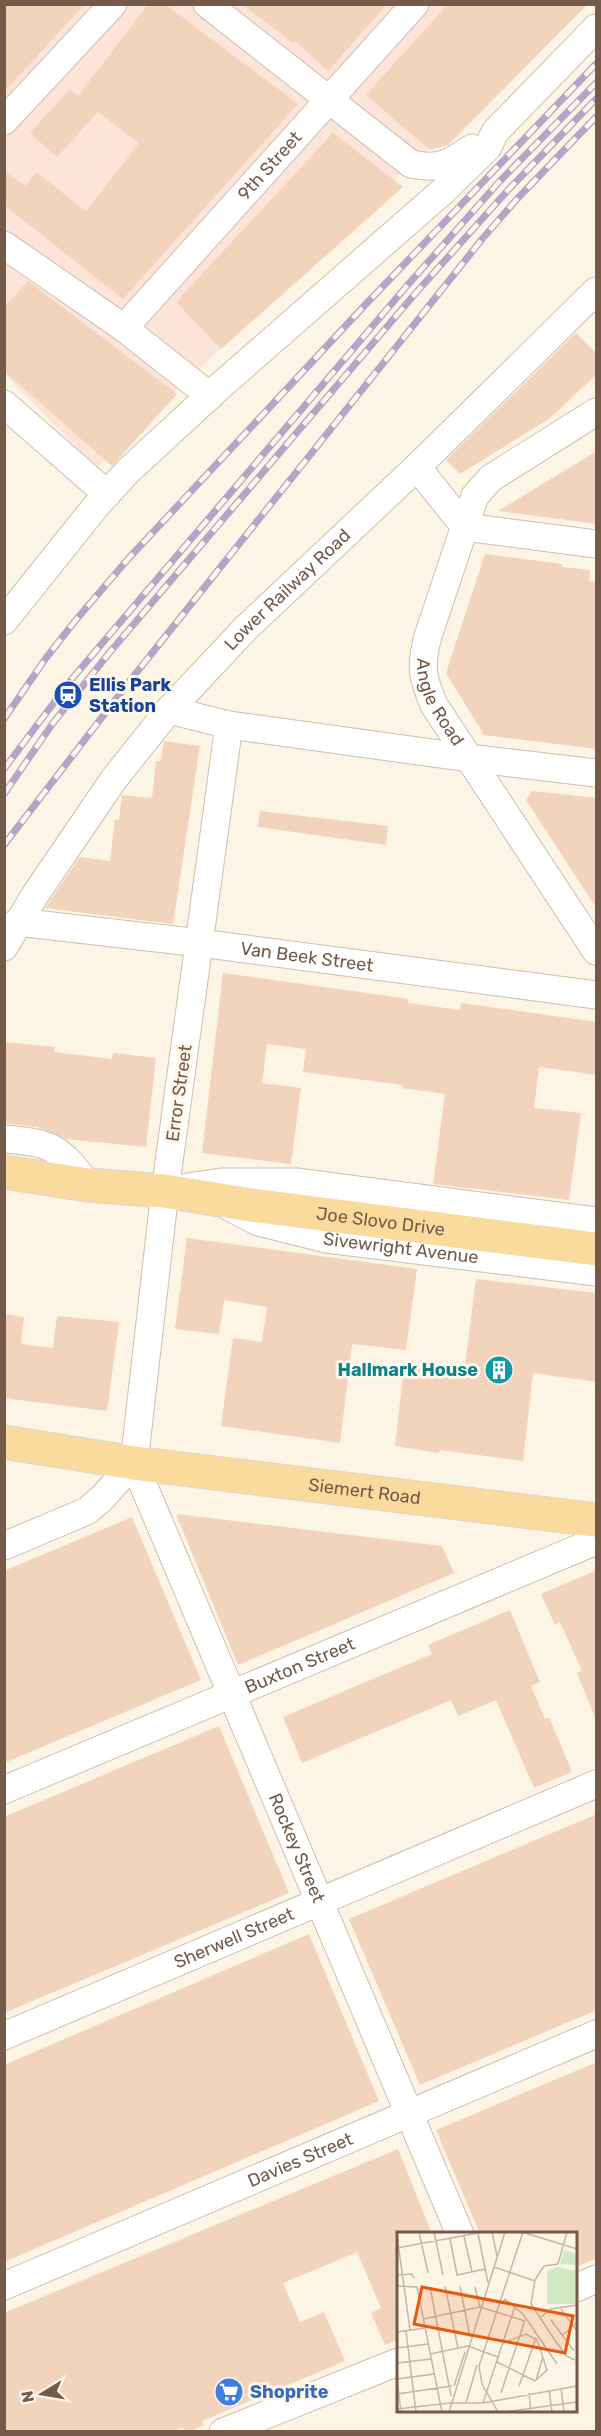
<svg xmlns="http://www.w3.org/2000/svg" width="601" height="2436" viewBox="0 0 601 2436" font-family="Rubik,sans-serif">
  <rect width="100%" height="100%" fill="#fcf4e4"/>
  <polygon fill="#fde4d8" points="4,5 575,5 97,468 5,375"/>
  <g fill="#f2d3bc">
    <polygon points="4,4 85,4 4,92"/>
    <polygon points="148,4 165,4 298,104 123,299 4,205 4,171 25,186 36,172 86,211 139,143 98,112 57,157 30,133 70,89 78,96"/>
    <polygon points="242,4 387,4 328,71 295,41 293,43"/>
    <polygon points="448,4 588,4 448,145 430,150 366,95"/>
    <polygon points="333,133 403,187 221,349 176,302"/>
    <polygon points="28,281 177,394 112,466 4,371 4,307"/>
    <polygon points="576,333 597,354 597,374 550,418 460,474 446,460"/>
    <polygon points="597,451 597,524 498,511"/>
    <polygon points="485,554 562,564 562,567 590,570 589,581 597,582 597,749 484,735 446,673"/>
    <polygon points="164,741 200,746 173,924 45,908 80,857 110,861 115,819 119,820 122,795 152,798 156,761 161,761"/>
    <polygon points="532,791 597,798 597,909 526,800"/>
    <polygon points="260,811 388,826 386,845 258,827"/>
    <polygon points="223,973 409,999 408,1003 460,1010 461,1003 597,1022 597,1075 539,1067 534,1108 581,1113 569,1200 433,1184 445,1094 402,1088 403,1085 303,1072 306,1049 267,1044 262,1083 301,1088 291,1164 202,1153"/>
    <polygon points="4,1042 55,1047 54,1052 112,1059 113,1053 156,1058 146,1147 66,1139 38,1127 4,1123"/>
    <polygon points="187,1238 417,1269 406,1350 352,1344 340,1443 221,1426 233,1338 262,1342 267,1307 224,1300 219,1334 175,1329"/>
    <polygon points="476,1279 597,1293 597,1382 533,1373 523,1461 440,1450 439,1453 395,1446 404,1366 464,1374"/>
    <polygon points="4,1314 24,1317 21,1344 53,1348 57,1316 119,1322 107,1411 4,1398"/>
    <polygon points="176,1514 442,1546 454,1573 238,1665"/>
    <polygon points="132,1517 201,1680 4,1763 4,1571"/>
    <polygon points="597,1570 597,1720 596,1720 577,1673 582,1671 560,1622 555,1625 541,1594"/>
    <polygon points="510,1610 540,1682 531,1686 545,1719 549,1717 572,1772 534,1788 496,1700 458,1716 451,1700 302,1763 283,1717 432,1654 428,1645"/>
    <polygon points="219,1726 289,1893 4,2013 4,1817"/>
    <polygon points="597,1814 597,2010 420,2085 349,1919"/>
    <polygon points="309,1934 379,2101 4,2262 4,2065"/>
    <polygon points="597,2062 597,2258 576,2267 576,2234 480,2234 436,2130"/>
    <polygon points="398,2149 432,2234 399,2234 399,2339 385,2345 371,2313 381,2308 357,2252 283,2283 300,2322 324,2312 345,2361 202,2421 204,2425 189,2432 185,2432 183,2427 172,2432 4,2432 4,2313"/>
  </g>
  <g fill="none" stroke-linecap="round" stroke-linejoin="round">
    <g stroke="#d0beae" stroke-width="29">
      <g id="minor">
        <path d="M207,4L411,164C440,170 448,164 472,148"/>
        <polyline points="4,121 113,4"/>
        <polyline points="4,245 124,328 210,396"/>
        <path id="s1" d="M124,328L415,4"/>
        <polyline points="4,404 107,494"/>
        <path id="s2" d="M596,412L491,478L475,496L428,636C420,666 422,677 434,705L596,951"/>
        <polyline points="417,467 465,527 596,544"/>
        <polyline points="4,621 96,506 128,471 218,388 443,191 488,147 495,132 596,28"/>
        <polyline points="169,710 229,725 469,758 596,773"/>
        <path id="s3" d="M229,725L165,1191L134,1463L460,2234"/>
        <path id="s4" d="M17,922L200,943L596,995"/>
        <path id="s5" d="M4,947L35,895L114,779L169,710L246,628L417,467L596,291"/>
        <path d="M4,1139C53,1143 59,1147 88,1185"/>
        <polyline points="181,1188 221,1182 296,1182 596,1221"/>
        <path id="s6" d="M231,1208L258,1222L326,1239L596,1272"/>
        <polyline points="4,1546 87,1511 102,1498 134,1463"/>
        <path id="s7" d="M4,1790L596,1541"/>
        <path id="s8" d="M4,2036L596,1784"/>
        <path id="s9" d="M4,2286L596,2034"/>
        <polyline points="576,2288 596,2279"/>
        <polyline points="223,2432 398,2362"/>
      </g>
    </g>
    <g stroke="#dbd4d0" stroke-width="35">
      <g id="major">
        <path id="s10" d="M4,1172L88,1185L165,1191L251,1205L596,1249"/>
        <path id="s11" d="M4,1442L134,1463L596,1520"/>
      </g>
    </g>
    <use href="#minor" stroke="#fff" stroke-width="27"/>
    <use href="#major" stroke="#fbda9d" stroke-width="33"/>
    <g stroke="#b7a3c6" stroke-width="7">
      <g id="rail">
        <polyline points="4,719 46,658 75,621 128,559 366,304 596,64"/>
        <polyline points="4,769 71,680 405,288 499,182 596,83"/>
        <polyline points="4,794 53,723 110,652 414,295 508,190 596,99"/>
        <polyline points="4,845 129,682 483,238 517,199 596,117"/>
      </g>
    </g>
    <use href="#rail" stroke="#fff7ea" stroke-width="4.5" stroke-dasharray="14" stroke-linecap="butt"/>
  </g>
  <defs>
    <g id="station-disc" transform="scale(1.5)"><circle r="9.5" fill="#1a4fb4" stroke="#fff7ea"/><path d="M-3-6H3Q5-6 5-4V2Q5 4 3 4L4.5 6H3L1.5 4h-3L-3 6H-4.5L-3 4Q-5 4-5 2V-4Q-5-6-3-6ZM-3.5-4v3h7v-3ZM-3.5 1v1.5H-2V1ZM2 1v1.5H3.5V1Z" fill="#fff"/></g>
    <g id="building-disc" transform="scale(1.5)"><circle r="9.5" fill="#0f9aa8" stroke="#fff7ea"/><path d="M-4-6H4V6H1V3H-1V6H-4ZM-2.5-4.3h1.7v1.8h-1.7ZM.8-4.3h1.7v1.8H.8ZM-2.5-1h1.7V.8h-1.7ZM.8-1h1.7V.8H.8Z" fill="#fff"/></g>
    <g id="supermarket-disc" transform="scale(1.5)"><circle r="9.5" fill="#3f7fe0" stroke="#fff7ea"/><path d="M-6-5.5h2.5l.6 2H6L4.5 2H-2.5L-4.4-4H-6ZM-1.5 3.2a1.3 1.3 0 1 0 .1 0ZM3 3.2a1.3 1.3 0 1 0 .1 0Z" fill="#fff"/></g>
  </defs>
  <g fill-rule="evenodd">
    <use href="#station-disc" x="68" y="695"/>
    <use href="#building-disc" x="499" y="1370"/>
    <use href="#supermarket-disc" x="229" y="2392"/>
  </g>
  <g text-anchor="middle" dominant-baseline="central" stroke-width="6" stroke-linejoin="round" paint-order="stroke">
    <g font-size="18" fill="#755a4a" stroke="#fff7ea">
      <text stroke="none"><textPath href="#s1" startOffset="218">9th Street</textPath></text>
      <text stroke="none"><textPath href="#s5" startOffset="458">Lower Railway Road</textPath></text>
      <text stroke="none"><textPath href="#s2" startOffset="366">Angle Road</textPath></text>
      <text stroke="none"><textPath href="#s4" startOffset="292">Van Beek Street</textPath></text>
      <text transform="translate(179 1093) rotate(-82)">Error Street</text>
      <text stroke="none"><textPath href="#s10" startOffset="380">Joe Slovo Drive</textPath></text>
      <text stroke="none"><textPath href="#s6" startOffset="176">Sivewright Avenue</textPath></text>
      <text stroke="none"><textPath href="#s11" startOffset="364">Siemert Road</textPath></text>
      <text stroke="none"><textPath href="#s7" startOffset="321">Buxton Street</textPath></text>
      <text stroke="none"><textPath href="#s3" startOffset="1162">Rockey Street</textPath></text>
      <text stroke="none"><textPath href="#s8" startOffset="250">Sherwell Street</textPath></text>
      <text stroke="none"><textPath href="#s9" startOffset="322">Davies Street</textPath></text>
    </g>
    <g font-size="18" font-weight="bold" fill="#164399" stroke="#fff7ea" text-anchor="start">
      <text x="89" y="685">Ellis Park<tspan x="89" dy="21">Station</tspan></text>
    </g>
    <g font-size="18" font-weight="bold" fill="#0d838f" stroke="#fff7ea" text-anchor="end">
      <text x="478" y="1370">Hallmark House</text>
    </g>
    <g font-size="18" font-weight="bold" fill="#366cbe" stroke="#fff7ea" text-anchor="start">
      <text x="250" y="2392">Shoprite</text>
    </g>
  </g>
  <g transform="translate(397 2232)">
    <rect width="180" height="180" fill="#fcf4e4"/>
    <path d="M167,18L180,22V33L163,32ZM160,35L180,39L179,72H150V39Z" fill="#d1eac3"/>
    <path fill="none" stroke="#c6b6a6" stroke-width="1.5" d="M22,0L31,41M37,0L46,43M95,0L100,24M125,0L180,17M81,1L91,51M0,4L13,98M67,4L75,40M53,7L60,43L88,37M0,16L86,0M97,35L138,49M0,43L15,42L17,46M0,54L20,55L45,180M48,54L61,116M63,54L73,105M33,55L54,164M78,55L83,75M105,71L108,67L126,82L160,132M164,77L180,99M144,85L154,77L180,73M26,87L83,75L128,89M154,88L177,119M9,99L19,180M0,100L28,96M165,104L180,90M106,111L129,102L140,108L150,138L138,149M161,112L169,124L178,128M161,113L134,72L138,48L147,34L161,32L170,0M0,116L31,112M33,122L71,114L101,125M100,130L138,149M0,131L34,127M0,147L37,142M0,147L4,180M139,148L146,125M57,154L68,120M122,154L139,106M164,156L167,180M152,158L155,180M104,161L128,88M132,161L134,180M0,162L55,154M69,171L80,133M86,171L118,74M0,177L53,171H86L180,154M52,180L108,0M101,180L85,152L82,134L126,0M108,180L180,170"/>
    <path fill="#e8590c" fill-opacity="0.15" stroke="#e8590c" stroke-width="3" d="M25,55L176,84L168,121L17,92Z"/>
    <rect width="180" height="180" fill="none" stroke="#755a4a" stroke-width="3"/>
  </g>
  <rect width="601" height="2436" fill="none" stroke="#755a4a" stroke-width="12"/>
  <g transform="translate(42 2394) rotate(259)" stroke="#fff7ea" stroke-width="4.5" paint-order="stroke">
  <path d="M0-4.5L10 22L0 15L-10 22Z" fill="#755a4a"/>
  <text y="-9" font-size="16" font-weight="bold" text-anchor="middle" fill="#755a4a">N</text>
  </g>
</svg>
